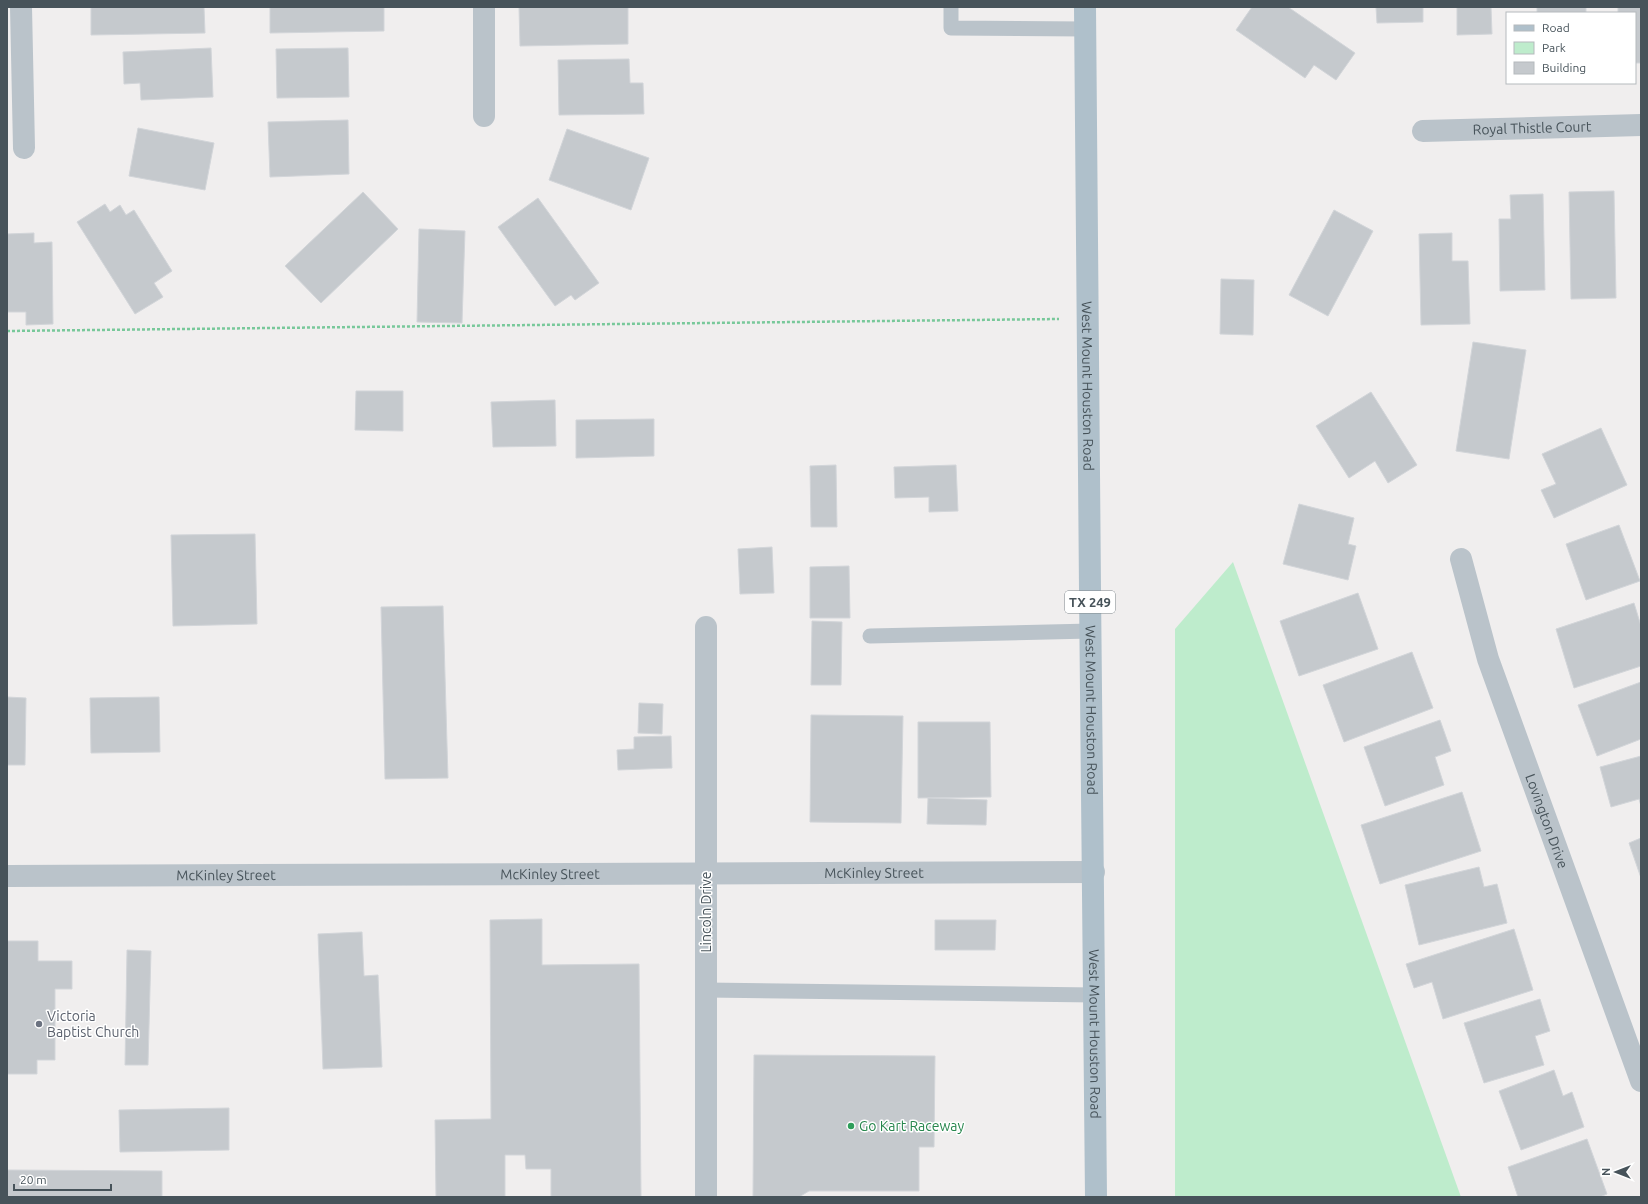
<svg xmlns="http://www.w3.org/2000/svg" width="1648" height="1204" viewBox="0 0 1648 1204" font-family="Ubuntu,sans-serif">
  <rect width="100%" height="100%" fill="#f0eeee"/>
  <polygon fill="#beeccc" points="1233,562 1461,1197 1175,1197 1175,629"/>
  <g fill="#c5c9cd" stroke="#d2d5d9">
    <polygon points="91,7 204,7 205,33 91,35"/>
    <polygon points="270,7 384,7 384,31 270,33"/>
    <polygon points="519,7 628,7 628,44 520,46"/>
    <polygon points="1252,7 1288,7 1355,53 1336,80 1314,65 1305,78 1236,30"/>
    <polygon points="1376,7 1423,7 1423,22 1377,23"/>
    <polygon points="1457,7 1491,7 1492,34 1457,35"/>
    <rect x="1537" y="7" width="49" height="6"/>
    <polygon points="1618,7 1641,7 1641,63 1635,63 1635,13 1618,13"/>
    <polygon points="211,48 213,97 141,100 140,83 124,84 123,52"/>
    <polygon points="348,48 349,97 277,98 276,49"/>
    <polygon points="629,59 630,83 643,83 644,114 559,115 558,60"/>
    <polygon points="348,120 349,174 270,177 268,122"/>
    <polygon points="138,128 214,143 205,190 129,176"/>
    <polygon points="567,129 649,158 631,210 549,180"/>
    <polygon points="1614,191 1616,298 1571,299 1569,192"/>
    <polygon points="363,192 398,229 321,303 285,266"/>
    <polygon points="1543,194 1545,290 1500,291 1499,219 1511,219 1510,195"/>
    <polygon points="538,198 599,283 575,300 571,295 555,306 498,227"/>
    <polygon points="105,204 110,212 120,205 126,215 134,210 172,271 154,283 163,297 135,314 77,222"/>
    <polygon points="1334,210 1373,231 1328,316 1289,295"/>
    <polygon points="419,229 465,231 462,323 417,322"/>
    <polygon points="34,233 34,243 52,242 53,324 26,325 26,312 7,312 7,234"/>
    <polygon points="1452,233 1452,261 1468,261 1470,324 1421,325 1419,234"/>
    <polygon points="1221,279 1254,280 1253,335 1220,334"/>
    <polygon points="1473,342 1526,350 1509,459 1456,451"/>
    <polygon points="356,391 403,391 403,431 355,430"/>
    <polygon points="1371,392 1417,465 1388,483 1375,461 1349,478 1316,426"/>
    <polygon points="555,400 556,446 493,447 491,402"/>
    <polygon points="654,419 654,456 576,458 576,420"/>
    <polygon points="1601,428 1627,485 1554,518 1541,490 1556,484 1542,454"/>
    <polygon points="836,465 837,527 811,527 810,466"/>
    <polygon points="956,465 958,511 929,512 929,497 895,498 894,467"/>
    <polygon points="1299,504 1354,518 1348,544 1356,546 1348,580 1283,564"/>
    <polygon points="1619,525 1640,581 1586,600 1566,544"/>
    <polygon points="255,534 257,624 173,626 171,535"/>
    <polygon points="772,547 774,593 740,594 738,549"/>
    <polygon points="849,566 850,618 810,618 810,567"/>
    <polygon points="1358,593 1378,649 1299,676 1280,621"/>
    <polygon points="1634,603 1641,626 1641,666 1574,688 1556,629"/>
    <polygon points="443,606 448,778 385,779 381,607"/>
    <polygon points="812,621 842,622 841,685 811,685"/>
    <polygon points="1412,652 1433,708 1344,742 1323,685"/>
    <polygon points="1641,682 1641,739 1597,756 1578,705"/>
    <polygon points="7,697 26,698 25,765 7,765"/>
    <polygon points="159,697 160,752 91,753 90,698"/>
    <polygon points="639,703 663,704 662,734 638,733"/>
    <polygon points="811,715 903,716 901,823 810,822"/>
    <polygon points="1440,720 1451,751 1435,757 1444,785 1385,806 1364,747"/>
    <polygon points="918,722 990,722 991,797 918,798"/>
    <polygon points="671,736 672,768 618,770 617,750 634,749 634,737"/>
    <polygon points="1641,756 1641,806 1639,799 1611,807 1600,767"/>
    <polygon points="1462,792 1481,851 1380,884 1361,825"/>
    <polygon points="928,798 987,800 986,825 927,824"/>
    <polygon points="1641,838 1641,878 1629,843"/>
    <polygon points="1479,867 1484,887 1497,884 1507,923 1419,945 1405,885"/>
    <polygon points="542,919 542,965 639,964 641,1197 551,1197 551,1169 526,1169 525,1155 505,1155 505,1197 436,1197 435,1120 491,1119 490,920"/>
    <polygon points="935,920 996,920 995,950 935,950"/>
    <polygon points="1514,929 1533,990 1443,1019 1432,982 1414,988 1406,964"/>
    <polygon points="362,932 364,976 378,975 382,1067 323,1069 318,934"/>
    <polygon points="7,941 38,941 38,961 72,961 72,989 55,989 55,1060 37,1060 37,1074 7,1074"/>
    <polygon points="127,950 151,951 148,1065 125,1065"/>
    <polygon points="1540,999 1550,1031 1535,1036 1544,1065 1484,1083 1464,1023"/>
    <polygon points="754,1055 935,1056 934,1147 919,1147 919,1191 809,1191 799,1197 753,1197"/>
    <polygon points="1554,1070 1563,1096 1572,1092 1584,1127 1521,1150 1499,1091"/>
    <polygon points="229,1108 229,1150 120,1152 119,1110"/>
    <polygon points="1587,1139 1607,1194 1600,1197 1518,1197 1508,1167"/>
    <polygon points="7,1170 162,1171 162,1197 7,1197"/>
  </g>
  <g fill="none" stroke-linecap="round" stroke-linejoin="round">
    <polyline stroke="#78c89a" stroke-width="2.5" stroke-dasharray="3 2" stroke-linecap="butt" points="7,331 1059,319"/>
    <g stroke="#bac3ca" stroke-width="15">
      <polyline points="951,7 951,28 1085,29"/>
      <polyline points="870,636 1091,631"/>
      <polyline points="706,990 1095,995"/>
    </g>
    <g stroke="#bac3ca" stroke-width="22">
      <polyline points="21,7 24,148"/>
      <polyline points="484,7 484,116"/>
      <path id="s1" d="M1423,131L1641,125"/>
      <path id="s2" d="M1461,559L1488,659L1641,1081"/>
      <path id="s3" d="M7,876L1094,872"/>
      <polyline points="706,1197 706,627"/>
    </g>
    <path stroke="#afc0cb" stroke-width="22" id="s4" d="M1085,7C1086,404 1094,800 1096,1197"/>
  </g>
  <circle fill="#6b7280" stroke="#fff" stroke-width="1.5" cx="39" cy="1024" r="4"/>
  <circle fill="#2e9e5b" stroke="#fff" stroke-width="1.5" cx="851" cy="1126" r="4"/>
  <g text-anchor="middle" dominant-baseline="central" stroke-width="3" stroke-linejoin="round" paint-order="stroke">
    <rect fill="#fff" stroke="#7e878c" stroke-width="1" x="1065" y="591" width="50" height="22" rx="3"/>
    <g font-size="13" font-weight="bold" fill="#47535a">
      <text x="1090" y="602">TX 249</text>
    </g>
    <g font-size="14" fill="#47535a" stroke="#fff">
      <text stroke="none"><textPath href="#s1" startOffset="109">Royal Thistle Court</textPath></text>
      <text stroke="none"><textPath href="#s4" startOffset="379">West Mount Houston Road</textPath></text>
      <text stroke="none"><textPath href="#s4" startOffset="703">West Mount Houston Road</textPath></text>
      <text stroke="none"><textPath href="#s2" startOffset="276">Lovington Drive</textPath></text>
      <text stroke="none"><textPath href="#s3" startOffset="867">McKinley Street</textPath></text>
      <text stroke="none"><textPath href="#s3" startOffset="543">McKinley Street</textPath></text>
      <text stroke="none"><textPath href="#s3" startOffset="219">McKinley Street</textPath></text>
      <text transform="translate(706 912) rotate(-90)">Lincoln Drive</text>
      <text stroke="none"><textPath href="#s4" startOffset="1027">West Mount Houston Road</textPath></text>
    </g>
    <g font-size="14" fill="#5b616d" stroke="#fff" text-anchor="start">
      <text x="47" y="1016">Victoria<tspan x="47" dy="16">Baptist Church</tspan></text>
    </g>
    <g font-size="14" fill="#27864d" stroke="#fff" text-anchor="start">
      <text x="859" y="1126">Go Kart Raceway</text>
    </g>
  </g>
  <rect width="1648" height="1204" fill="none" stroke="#47535a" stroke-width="16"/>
  <rect x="1506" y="12" width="130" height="72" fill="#ffffff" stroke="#b5babd"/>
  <rect x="1514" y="25" width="20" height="6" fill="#afc0cb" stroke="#b5babd"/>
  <text x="1542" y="32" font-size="12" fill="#47535a">Road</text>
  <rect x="1514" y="42" width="20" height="12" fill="#beeccc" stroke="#b5babd"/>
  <text x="1542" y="52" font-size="12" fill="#47535a">Park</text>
  <rect x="1514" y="62" width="20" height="12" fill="#c5c9cd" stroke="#b5babd"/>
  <text x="1542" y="72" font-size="12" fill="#47535a">Building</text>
  <g transform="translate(1616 1172) rotate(270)" stroke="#ffffff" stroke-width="3" paint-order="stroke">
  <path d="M0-3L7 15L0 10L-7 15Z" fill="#47535a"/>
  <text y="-6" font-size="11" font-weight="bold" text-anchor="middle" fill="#47535a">N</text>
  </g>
  <path d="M14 1184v6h97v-6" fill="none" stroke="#47535a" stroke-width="2"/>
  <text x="20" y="1184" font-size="12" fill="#47535a" stroke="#ffffff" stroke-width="3" paint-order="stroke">20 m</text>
</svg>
